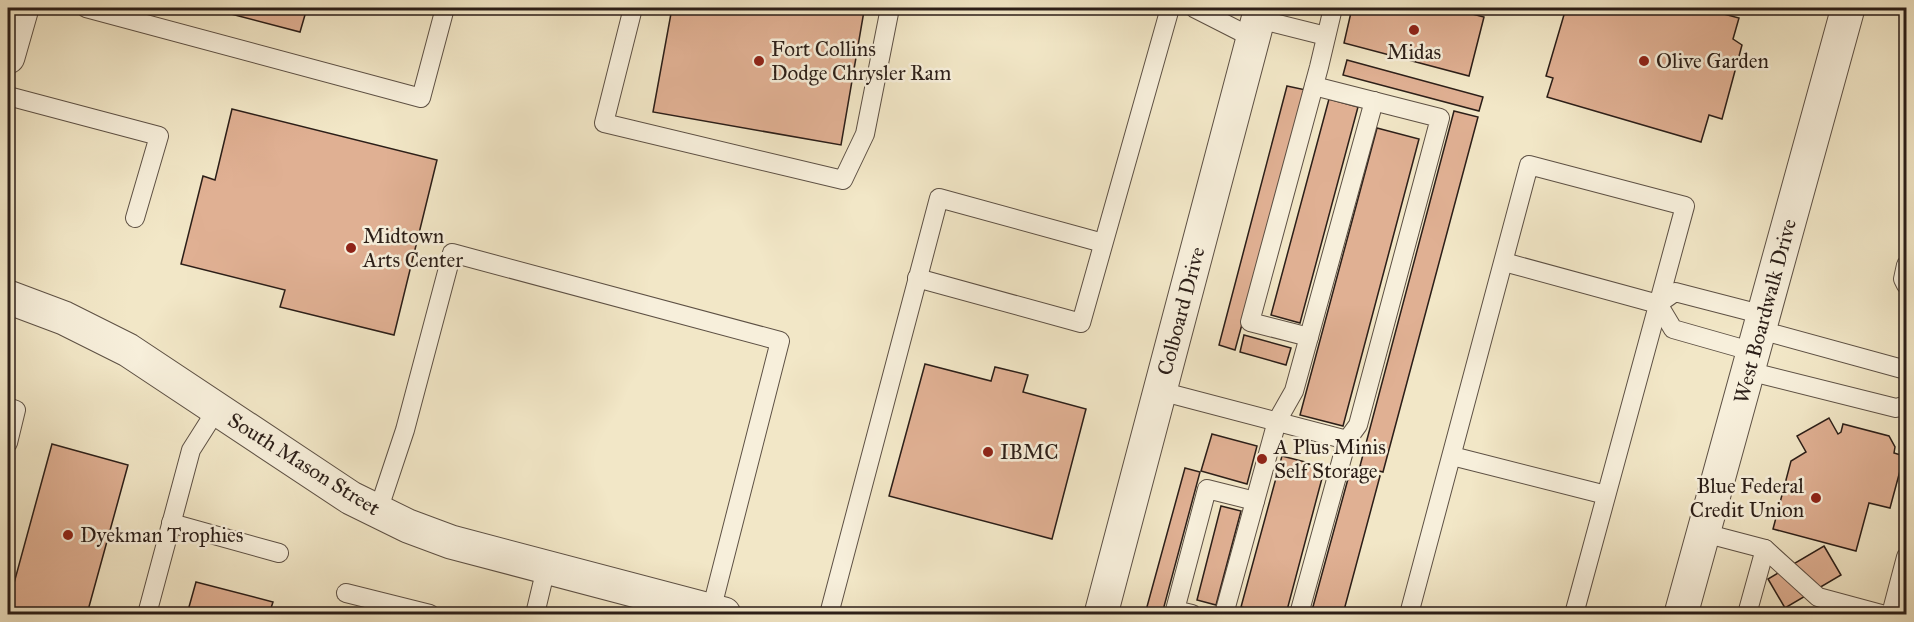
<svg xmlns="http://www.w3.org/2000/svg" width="1914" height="622" viewBox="0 0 1914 622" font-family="'IM FELL Great Primer',serif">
  <rect width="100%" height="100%" fill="#f2e7c7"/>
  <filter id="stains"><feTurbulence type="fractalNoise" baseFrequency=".00333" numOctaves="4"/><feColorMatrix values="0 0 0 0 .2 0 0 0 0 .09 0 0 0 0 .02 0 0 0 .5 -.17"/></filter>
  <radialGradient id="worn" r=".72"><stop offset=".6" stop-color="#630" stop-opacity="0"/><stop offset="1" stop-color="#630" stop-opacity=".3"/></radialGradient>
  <g fill="#e0b093" stroke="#2b1e18" stroke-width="1.5">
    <polygon points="208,8 307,8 300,32"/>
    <polygon points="672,8 848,8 864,11 841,145 653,112"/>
    <polygon points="1352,8 1449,8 1484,17 1469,76 1344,43"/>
    <polygon points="1566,8 1701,8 1739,18 1733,39 1742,45 1722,119 1709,115 1701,142 1547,97 1553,78 1546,76"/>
    <polygon points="1347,60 1483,97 1479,111 1343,75"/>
    <polygon points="1287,86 1306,90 1235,350 1219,345"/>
    <polygon points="1329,99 1358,107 1300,323 1271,315"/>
    <polygon points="232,109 437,160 394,335 280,307 285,290 181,264 203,176 215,180"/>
    <polygon points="1454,111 1478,117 1383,472 1360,466"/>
    <polygon points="1377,128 1419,139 1343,426 1300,415"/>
    <polygon points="1244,335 1291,348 1286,365 1240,352"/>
    <polygon points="925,364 991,381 995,367 1028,375 1023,392 1086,409 1052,539 889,496"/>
    <polygon points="1829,418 1838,434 1841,432 1843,424 1889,436 1895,447 1894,453 1904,456 1890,508 1869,503 1856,551 1773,529 1791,461 1806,452 1797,436"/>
    <polygon points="1212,434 1257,446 1247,484 1201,471"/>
    <polygon points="52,444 128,465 87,614 8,614 8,605"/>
    <polygon points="1282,456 1325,467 1286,614 1270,614 1241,607"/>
    <polygon points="1185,468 1200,472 1162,614 1145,614"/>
    <polygon points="1351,468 1380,476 1343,614 1311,614"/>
    <polygon points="1221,506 1241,511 1216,605 1197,600"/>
    <polygon points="1824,546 1841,575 1785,608 1768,579"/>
    <polygon points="196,582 273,602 269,614 187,614"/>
  </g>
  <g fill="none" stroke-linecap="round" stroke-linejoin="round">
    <g stroke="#5d5044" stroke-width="20">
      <g id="lane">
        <polyline points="86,8 421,98 445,8"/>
        <polyline points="633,8 604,123 843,180 865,134 890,8"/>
        <polyline points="1194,8 1253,38"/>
        <polyline points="1258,19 1326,36"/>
        <polyline points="8,96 159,136 135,218"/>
        <polyline points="1504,262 1658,304"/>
        <polyline points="1906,265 1903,279 1906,285"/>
        <polyline points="917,278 1081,323 1170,8"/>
        <polyline points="1760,330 1906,370"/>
        <polyline points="1309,337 1250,322 1319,67 1333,8"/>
        <polyline points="1754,352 1673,329 1658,304 1675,292 1764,315"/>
        <polyline points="1748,371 1896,408 1906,405"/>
        <polyline points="1160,391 1347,440"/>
        <polyline points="8,407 16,410 8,443"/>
        <polyline points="1452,456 1606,495"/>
        <polyline points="378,511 405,430 452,253 780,341 711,611"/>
        <polyline points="171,523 279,553"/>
        <polyline points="1704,533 1765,549 1818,597 1881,614"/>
        <polyline points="346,593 430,614"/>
        <polyline points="147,614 191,450 217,409"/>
        <polyline points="535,614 546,568"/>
        <polyline points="829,614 939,198 1103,243"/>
        <polyline points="1192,614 1175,610 1207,489 1255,501"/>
        <polyline points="1224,614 1277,421 1294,391 1374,101"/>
        <polyline points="1299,614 1347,440 1358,425 1440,118 1314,86"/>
        <polyline points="1409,614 1529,165 1685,206 1574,614"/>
        <polyline points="1747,614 1765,549"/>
        <polyline points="1891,614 1906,557"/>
      </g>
    </g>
    <g stroke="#5d5044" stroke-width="35">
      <g id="street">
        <polyline points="8,57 22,8"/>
        <polyline points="8,297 64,318 128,350 351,498 408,526 451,542 724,614"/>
        <polyline points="1101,614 1261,8"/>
        <polyline points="1681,614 1848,8"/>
      </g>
    </g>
    <use href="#lane" stroke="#f7efdb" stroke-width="18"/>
    <use href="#street" stroke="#f7efdb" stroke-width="33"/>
  </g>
  <g fill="#8f2418" stroke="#f7efdb" stroke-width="2">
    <circle cx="1414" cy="30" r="6"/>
    <circle cx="759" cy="61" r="6"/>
    <circle cx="1644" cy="61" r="6"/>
    <circle cx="351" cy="248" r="6"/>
    <circle cx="988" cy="452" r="6"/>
    <circle cx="1262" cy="459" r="6"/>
    <circle cx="1816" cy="498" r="6"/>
    <circle cx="68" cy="535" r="6"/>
  </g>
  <g text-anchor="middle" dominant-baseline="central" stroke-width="5" stroke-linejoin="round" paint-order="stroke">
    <g font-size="21" fill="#2b1e18" stroke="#f7efdb" text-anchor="start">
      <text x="771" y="49">Fort Collins<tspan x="771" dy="24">Dodge Chrysler Ram</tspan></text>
      <text x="1414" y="52" text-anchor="middle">Midas</text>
      <text x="1656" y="61">Olive Garden</text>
      <text x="363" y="236">Midtown<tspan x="363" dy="24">Arts Center</tspan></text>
      <text x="1274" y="447">A Plus Minis<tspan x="1274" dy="24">Self Storage</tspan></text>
      <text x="1000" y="452">IBMC</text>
      <text x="1804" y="486" text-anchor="end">Blue Federal<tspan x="1804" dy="24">Credit Union</tspan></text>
      <text x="80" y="535">Dyekman Trophies</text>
    </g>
    <g font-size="21" fill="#2b1e18" stroke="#f7efdb">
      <text transform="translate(1181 311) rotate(-75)">Colboard Drive</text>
      <text transform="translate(1765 311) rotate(-75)">West Boardwalk Drive</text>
      <text transform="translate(304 464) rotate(32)">South Mason Street</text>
    </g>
  </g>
  <rect width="1914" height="622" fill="none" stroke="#f2e7c7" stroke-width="30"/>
  <rect x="9" y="9" width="1896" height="604" fill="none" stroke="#2b1e18" stroke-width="3"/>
  <rect x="15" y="15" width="1884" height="592" fill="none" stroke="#2b1e18" stroke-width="1.5"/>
  <rect width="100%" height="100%" filter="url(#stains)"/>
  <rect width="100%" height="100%" fill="url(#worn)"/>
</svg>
